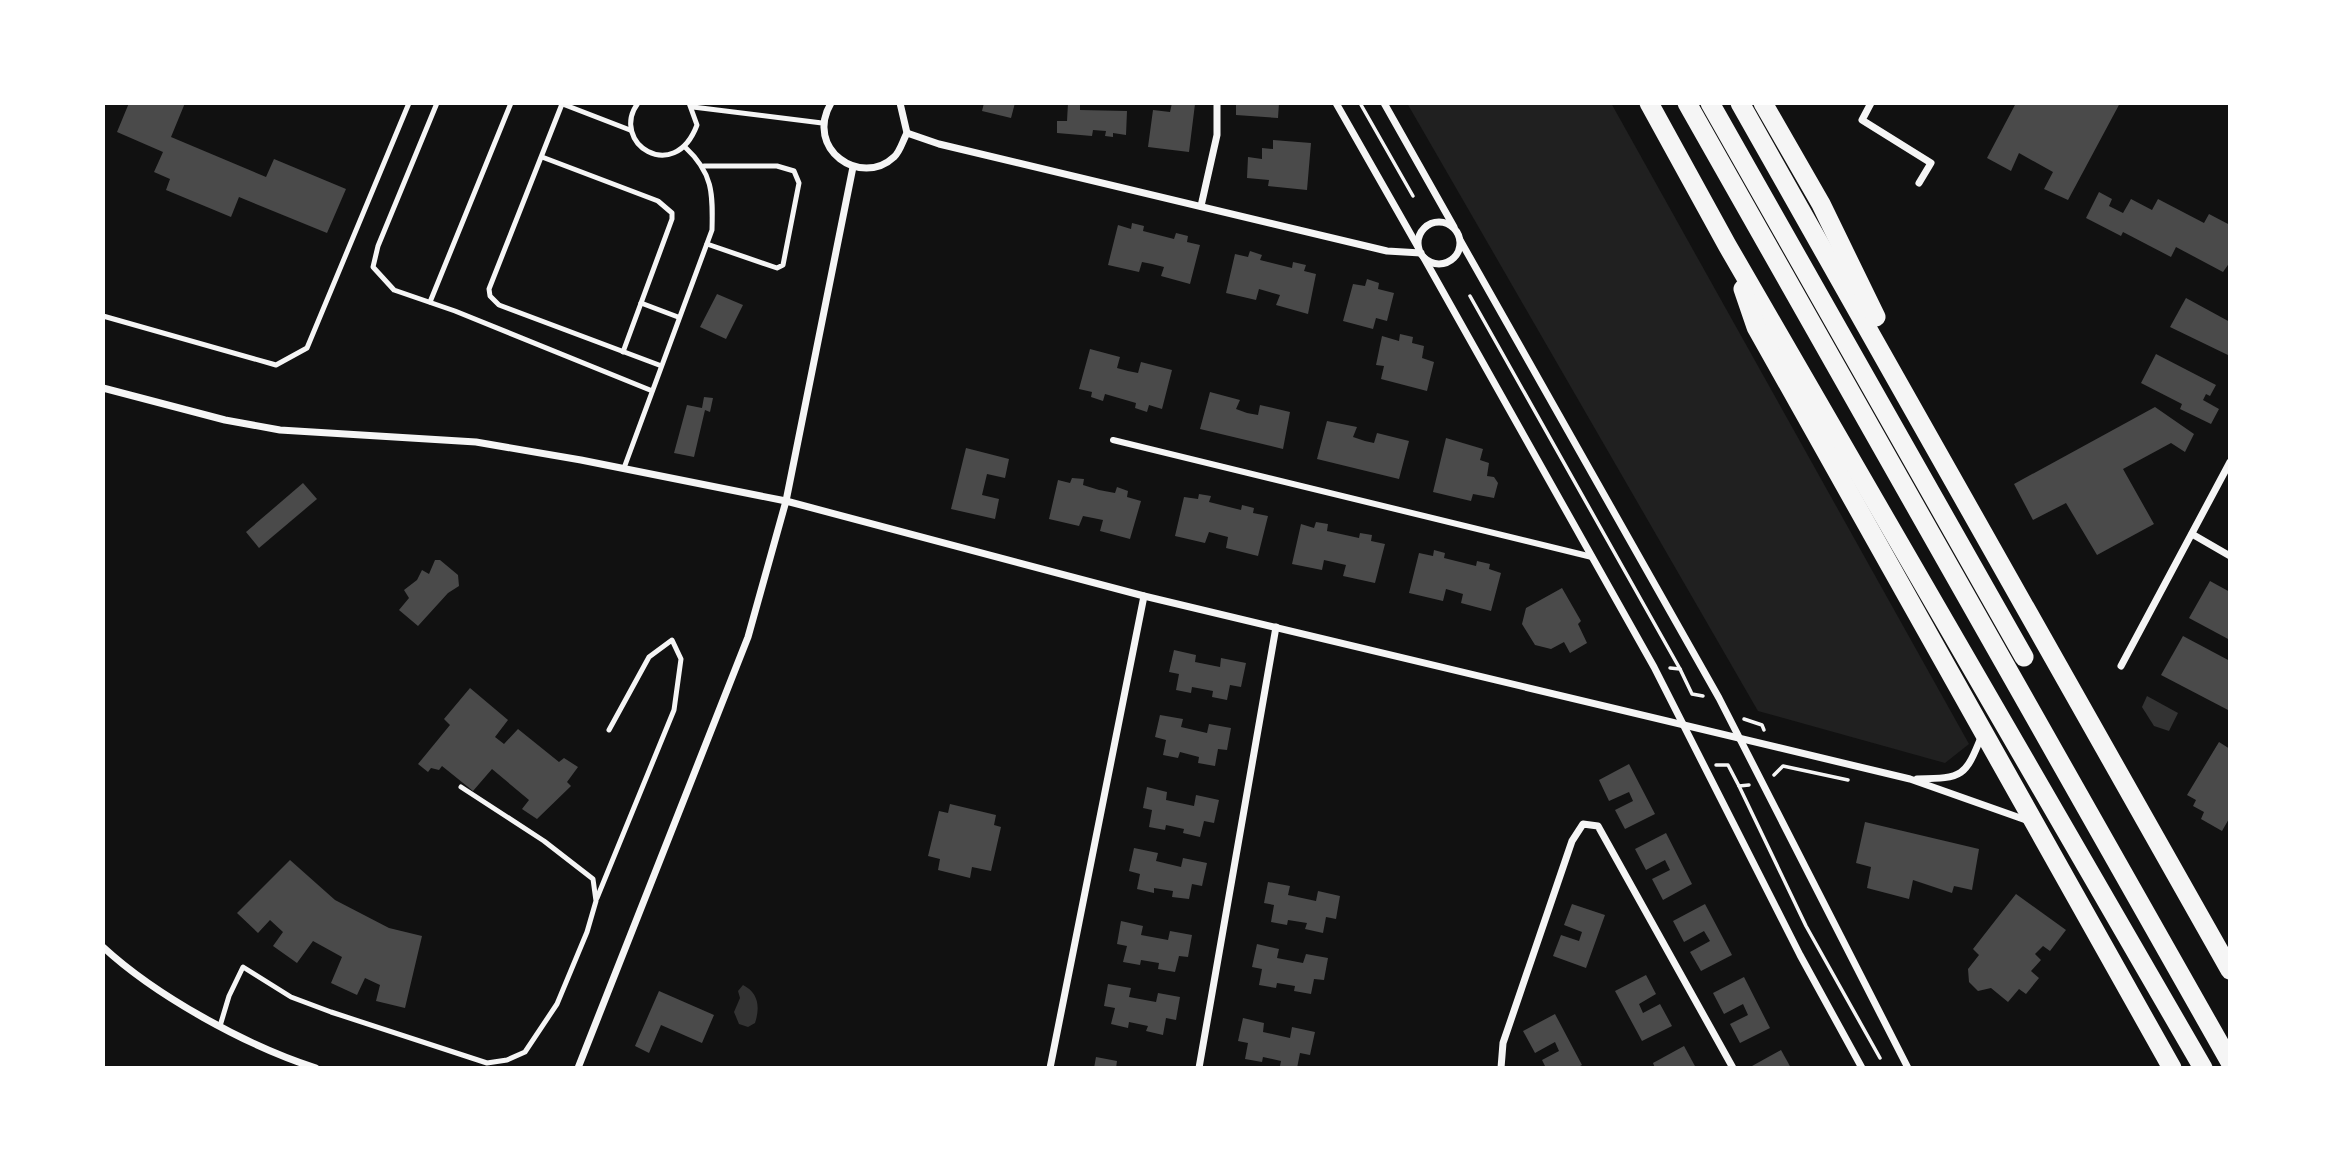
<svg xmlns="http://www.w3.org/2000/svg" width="2333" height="1171" viewBox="0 0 2333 1171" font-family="'DM Sans',sans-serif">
  <rect width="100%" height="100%" fill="#111"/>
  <polygon fill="#202020" points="1407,103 1611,103 1969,744 1945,763 1758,711"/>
  <g fill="#333">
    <polygon points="2147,696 2178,713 2169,731 2154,726 2142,707"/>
    <path d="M743,985C759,993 760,1008 755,1023L748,1027L739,1024L734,1012L740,998L738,991Z"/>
  </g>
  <g fill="#4a4a4a">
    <polygon points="129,103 185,103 171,137 266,177 274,159 346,189 327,233 239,197 231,217 166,190 170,179 154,172 163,152 117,132"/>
    <polygon points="984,103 1015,103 1011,118 982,111"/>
    <polygon points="1068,103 1080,104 1080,110 1127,111 1126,135 1113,133 1113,137 1105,136 1106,131 1093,130 1092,136 1057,133 1057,121 1067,121"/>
    <polygon points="1172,103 1195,104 1189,152 1148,147 1153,110 1170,112"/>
    <polygon points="1236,103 1279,103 1278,118 1236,115"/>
    <polygon points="2016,103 2120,103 2068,200 2044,189 2053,172 2019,153 2011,171 1987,158"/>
    <polygon points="1273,140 1311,143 1307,190 1268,186 1269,180 1247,178 1248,157 1262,159 1262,148 1273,149"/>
    <polygon points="2099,192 2112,199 2109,206 2123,213 2131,199 2152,210 2158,199 2204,223 2209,214 2230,225 2230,262 2223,272 2176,247 2171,257 2123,232 2121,236 2086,218"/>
    <polygon points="1132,223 1144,226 1143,231 1174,239 1176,233 1188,236 1187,242 1200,245 1190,284 1161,276 1164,267 1152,264 1142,262 1139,272 1108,265 1118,225 1131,229"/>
    <polygon points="1250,251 1262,255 1260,260 1292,268 1293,262 1306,265 1304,271 1316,274 1308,314 1276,305 1280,295 1259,289 1256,300 1226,293 1235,254 1248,257"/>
    <polygon points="1367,279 1379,283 1378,289 1394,293 1387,321 1376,318 1373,329 1343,321 1353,284 1365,286"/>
    <polygon points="717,294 743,305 726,339 700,327"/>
    <polygon points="2186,298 2230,322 2230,356 2170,327"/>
    <polygon points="1400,334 1413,337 1412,343 1424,346 1422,358 1434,362 1427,391 1381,379 1384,366 1376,365 1382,336 1399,341"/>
    <polygon points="1090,349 1120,357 1117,368 1128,371 1138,373 1141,362 1172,370 1162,409 1149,405 1147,412 1135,408 1136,403 1105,394 1103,401 1091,397 1092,392 1079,389"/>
    <polygon points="2156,354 2216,385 2210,396 2206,394 2203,400 2219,409 2211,424 2180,409 2182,404 2141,383"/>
    <polygon points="1210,392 1240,400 1236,409 1247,413 1258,415 1260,405 1290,412 1283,449 1200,429"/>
    <polygon points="704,397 713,398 710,412 705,410 694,457 674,453 687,405 702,408"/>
    <polygon points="2155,407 2194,434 2185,452 2171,443 2123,469 2154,524 2097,555 2066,503 2033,520 2014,484"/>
    <polygon points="1327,421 1357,427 1353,437 1365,441 1374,443 1377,433 1409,441 1399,479 1317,459"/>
    <polygon points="1446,438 1483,449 1480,460 1489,463 1487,476 1494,477 1498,483 1494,498 1473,494 1471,501 1433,492"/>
    <polygon points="966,448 1009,459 1005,478 987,474 982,495 999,499 995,519 951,509"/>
    <polygon points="1072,478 1084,479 1083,485 1099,490 1115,493 1117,487 1128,491 1127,497 1141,501 1130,539 1100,531 1103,520 1083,516 1079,526 1049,519 1058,480 1070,483"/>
    <polygon points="303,483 317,499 259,548 246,532"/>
    <polygon points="1199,494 1211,496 1209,502 1241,510 1242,505 1254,508 1253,513 1268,516 1258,556 1226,548 1228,537 1209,532 1205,543 1175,536 1184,497 1198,499"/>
    <polygon points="1316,522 1328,524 1327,531 1359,538 1360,533 1372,535 1371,541 1385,544 1375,583 1343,576 1346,565 1324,560 1322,570 1292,564 1301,524 1314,528"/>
    <polygon points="1434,550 1445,553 1444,558 1476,566 1477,561 1490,564 1489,569 1501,573 1491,611 1461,603 1463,594 1446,589 1443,601 1409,593 1419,553 1433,556"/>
    <polygon points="435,560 440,560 458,575 459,586 448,593 418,626 399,610 409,598 404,590 417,580 422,570 429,574"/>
    <polygon points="2210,581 2230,592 2230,640 2189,618"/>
    <polygon points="1562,588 1581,621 1578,624 1587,643 1570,653 1564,642 1551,649 1535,645 1522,624 1526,608"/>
    <polygon points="2183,636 2230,661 2230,711 2161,675"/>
    <polygon points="1174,650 1196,655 1195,662 1220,667 1221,658 1246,663 1241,687 1230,685 1227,700 1212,697 1213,691 1192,687 1191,693 1176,690 1179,674 1169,672"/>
    <polygon points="470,688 508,720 495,737 504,744 518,729 559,762 564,758 578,767 567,782 571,786 537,819 522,809 529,800 492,769 473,791 442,766 439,770 431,768 428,772 418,764 450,725 444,719"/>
    <polygon points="1160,715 1183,719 1181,727 1207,733 1209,724 1231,728 1227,750 1218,749 1215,766 1198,763 1199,757 1180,752 1178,758 1163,755 1166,740 1155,737"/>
    <polygon points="2219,742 2230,749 2230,817 2222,831 2201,819 2204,812 2193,806 2196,800 2187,795"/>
    <polygon points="1629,764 1655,814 1625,829 1615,810 1633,801 1629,792 1609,801 1599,780"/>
    <polygon points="1147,787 1167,792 1166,800 1194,806 1196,795 1219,800 1214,823 1204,821 1200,837 1183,833 1184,829 1166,825 1165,830 1149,827 1152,810 1143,808"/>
    <polygon points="950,804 996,815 994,825 1001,827 991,871 972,867 970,878 938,870 940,859 928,856 939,811 948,813"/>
    <polygon points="1865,822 1979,849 1972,890 1954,886 1952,893 1913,880 1909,899 1867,888 1871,867 1856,863"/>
    <polygon points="1666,833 1692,884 1663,900 1652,879 1670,870 1665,860 1646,870 1635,849"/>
    <polygon points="1134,848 1158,853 1156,861 1181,867 1183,858 1207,863 1202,886 1192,884 1189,899 1172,897 1173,891 1154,888 1154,893 1137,889 1140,874 1129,871"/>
    <polygon points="290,860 335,900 389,928 422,936 405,1008 376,1001 380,985 365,978 357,995 331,983 342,957 313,941 297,963 273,946 283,932 270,920 258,933 237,913"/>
    <polygon points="1268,882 1290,886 1288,895 1316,901 1318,891 1340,896 1336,919 1326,917 1323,933 1305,929 1307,923 1288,920 1287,925 1271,922 1274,905 1264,903"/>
    <polygon points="2016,894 2066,930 2050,951 2043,946 2035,954 2041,960 2031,971 2039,978 2026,994 2019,989 2008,1002 1991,988 1978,991 1969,982 1968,969 1979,955 1973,949"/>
    <polygon points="1572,904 1605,915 1586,968 1553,956 1561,935 1579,941 1582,932 1564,925"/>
    <polygon points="1705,904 1732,955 1701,971 1690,952 1710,941 1704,931 1684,942 1673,921"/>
    <polygon points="1121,921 1143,926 1141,935 1168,940 1170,931 1192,935 1188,957 1179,956 1175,972 1158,969 1159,963 1141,960 1140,965 1123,962 1127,946 1117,944"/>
    <polygon points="1257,944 1279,949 1277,958 1303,963 1306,954 1328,958 1324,980 1314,979 1311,994 1294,991 1295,986 1277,983 1276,988 1259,985 1262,969 1252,967"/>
    <polygon points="1646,975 1656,994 1639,1004 1643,1013 1660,1004 1672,1026 1642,1041 1615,991"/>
    <polygon points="1744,977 1770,1028 1740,1043 1730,1024 1748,1015 1743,1004 1724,1014 1713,993"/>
    <polygon points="1108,984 1131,988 1129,997 1156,1002 1158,993 1180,997 1176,1020 1166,1018 1163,1035 1146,1031 1148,1026 1129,1022 1128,1028 1111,1024 1115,1008 1104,1006"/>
    <polygon points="659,991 714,1015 702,1043 661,1025 649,1053 635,1046"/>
    <polygon points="1555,1014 1582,1065 1576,1068 1546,1068 1542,1060 1559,1051 1555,1042 1535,1053 1523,1031"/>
    <polygon points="1243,1018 1264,1023 1263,1032 1290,1038 1292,1027 1315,1032 1310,1055 1300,1053 1297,1068 1280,1066 1281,1061 1263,1057 1262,1062 1245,1059 1248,1043 1238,1041"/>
    <polygon points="1684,1046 1696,1068 1655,1068 1653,1063"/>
    <polygon points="1781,1050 1791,1068 1753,1068 1752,1066"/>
    <polygon points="1096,1057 1117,1061 1116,1068 1094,1068"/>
  </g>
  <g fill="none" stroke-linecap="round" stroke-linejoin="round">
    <g stroke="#f5f5f5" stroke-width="3.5">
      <polyline points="1360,103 1413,196"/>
      <polyline points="1470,296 1680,669"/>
      <polyline points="1670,668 1680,669 1692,694 1703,696"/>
      <polyline points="1744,719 1762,725 1764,730"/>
      <polyline points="1716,765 1728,765 1739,786 1749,785"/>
      <polyline points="1774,775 1783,766 1848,780"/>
      <polyline points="1739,786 1806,926 1880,1058"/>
    </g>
    <g stroke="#f5f5f5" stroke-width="5">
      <polyline points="437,103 378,246 373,267 394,290 455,311 650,390"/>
      <polyline points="560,103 630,130"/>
      <path d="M638,103C609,142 674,186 697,125L689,103"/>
      <polyline points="562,104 489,289 490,296 499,305 659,365"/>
      <polyline points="693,107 822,123"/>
      <polyline points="542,157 658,201 672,213 672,219 623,352"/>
      <polyline points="704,166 777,166 794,171 799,183 783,265 777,268 707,244"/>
      <polyline points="430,302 511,103"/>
      <polyline points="641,303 678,317"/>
      <polyline points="103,316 276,365 307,348 409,103"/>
      <path d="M624,468L712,230C713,193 713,173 685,147"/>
      <polyline points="597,898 674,710 681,659 672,640 649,657 609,730"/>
      <polyline points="220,1026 229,996 243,967 291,997 331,1012 487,1063 507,1060 525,1052 557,1004 587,932 596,901 593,879 544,841 461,787"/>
    </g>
    <polyline stroke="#f5f5f5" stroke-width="6" points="1113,440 1592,557"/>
    <g stroke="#f5f5f5" stroke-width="7">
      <path d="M831,103C804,149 861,188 894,157C900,152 903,140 907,133L900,103"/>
      <polyline points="1336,103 1418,247"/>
      <polyline points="1384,103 1454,227"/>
      <polyline points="1871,103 1862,120 1931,163 1919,183"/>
      <polyline points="907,133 939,144 1387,251 1421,253"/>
      <polyline points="1201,206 1217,135 1217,103"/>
      <circle cx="1439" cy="243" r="21"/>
      <polyline points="1460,240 1719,698 1908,1068"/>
      <polyline points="1424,258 1654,667 1800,955 1862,1068"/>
      <polyline points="103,388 225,420 280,430 476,442 581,460 786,501 1144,596 1910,779 2026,820"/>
      <polyline points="2192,534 2230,556"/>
      <polyline points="2121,666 2230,462"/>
      <path d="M1917,779C1964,778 1965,777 1982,735"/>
      <path d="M103,947C156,996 247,1046 316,1068"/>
      <polyline points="578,1068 748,637 786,501 853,167"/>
      <polyline points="1050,1068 1144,596"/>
      <polyline points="1199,1068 1276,627"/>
      <polyline points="1501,1068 1503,1043 1572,841 1583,824 1598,826 1733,1068"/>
    </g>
    <g stroke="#f5f5f5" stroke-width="19">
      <polyline points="1649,103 1727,245 2203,1068"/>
      <polyline points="1687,103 2230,1062"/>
      <polyline points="1710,103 2024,657"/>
      <polyline points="1740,103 2230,970"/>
      <polyline points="1763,103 1821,204 1876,317"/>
      <polyline points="1743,289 1756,327 2172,1068"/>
    </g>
  </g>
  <rect width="2333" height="1171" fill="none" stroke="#ffffff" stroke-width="210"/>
</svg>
